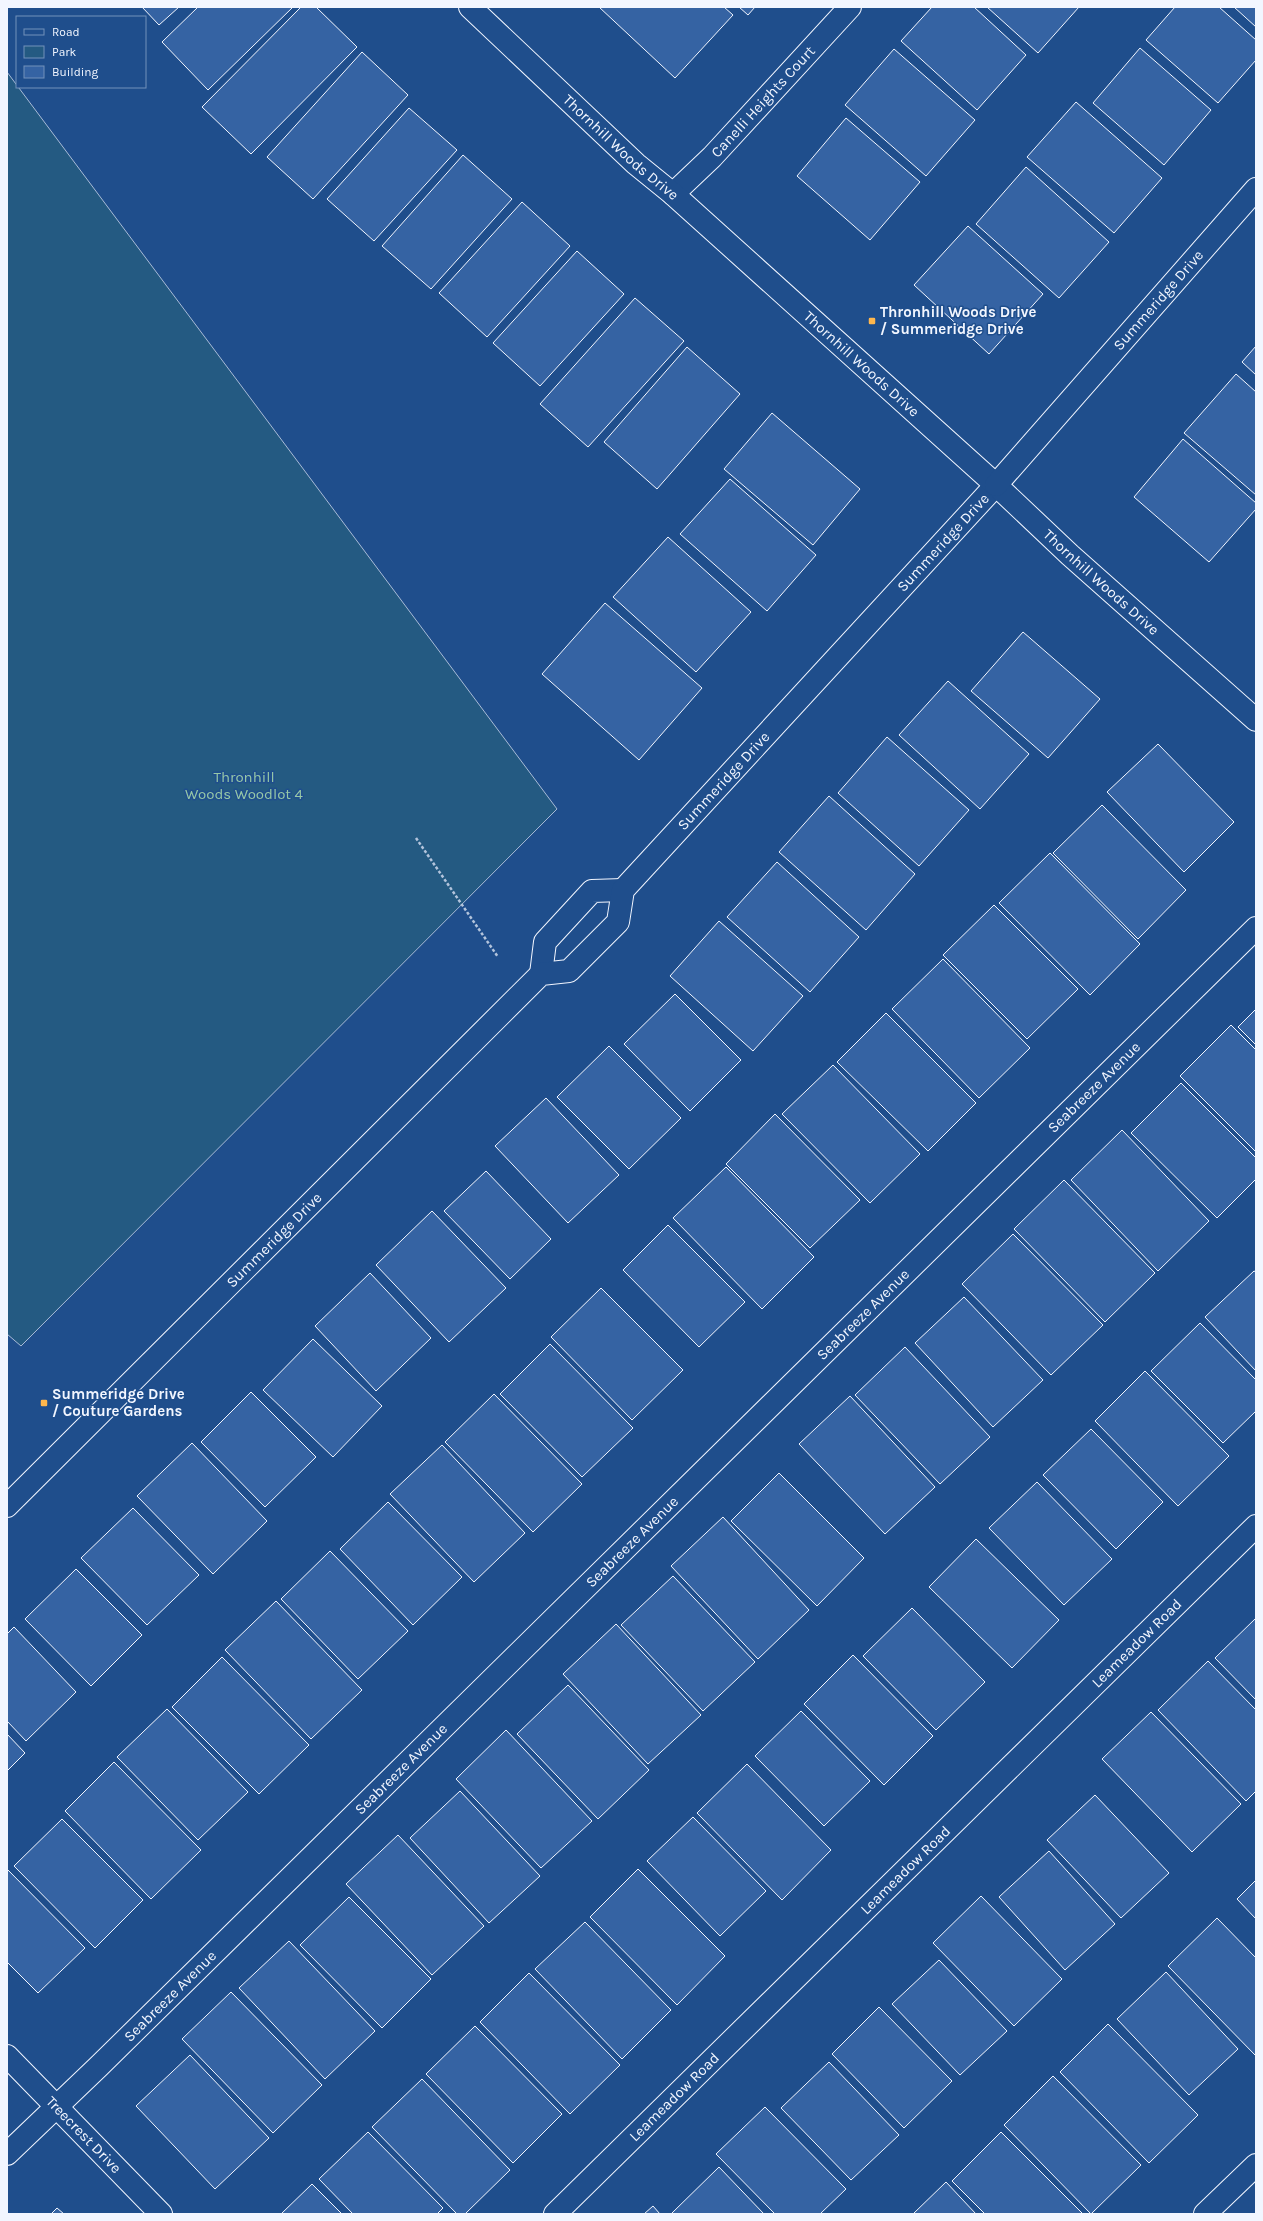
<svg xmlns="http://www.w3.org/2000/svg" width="1263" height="2221" viewBox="0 0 1263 2221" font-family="Karla,sans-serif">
  <rect width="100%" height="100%" fill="#1f4e8c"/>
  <polygon fill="#245a82" stroke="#a8bbd7" points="7,72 557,809 21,1346 7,1334"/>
  <g fill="#3563a3" stroke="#f2f6ff">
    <polygon points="142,7 179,7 159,25"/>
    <polygon points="198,7 293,7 208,90 162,42"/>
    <polygon points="301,7 316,7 357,47 251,154 202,107"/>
    <polygon points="599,7 724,7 733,15 675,78"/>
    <polygon points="739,7 755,7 748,15"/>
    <polygon points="932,7 974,7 1026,55 977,110 901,41"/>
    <polygon points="987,7 1079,7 1038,53"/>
    <polygon points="1175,7 1219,7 1256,40 1256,60 1218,103 1146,40"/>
    <polygon points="1234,7 1256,7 1256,27"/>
    <polygon points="1140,48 1211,110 1164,165 1093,103"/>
    <polygon points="894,49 975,120 926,176 845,105"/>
    <polygon points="362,52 408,95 313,199 267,157"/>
    <polygon points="1076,102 1162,178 1114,233 1027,157"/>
    <polygon points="409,108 457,150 374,241 327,199"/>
    <polygon points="846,118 920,182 870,240 797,176"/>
    <polygon points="463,155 512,199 431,289 382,246"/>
    <polygon points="1026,167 1109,242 1059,298 976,224"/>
    <polygon points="522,202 570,246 487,337 439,293"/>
    <polygon points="968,226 1043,294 989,354 914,285"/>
    <polygon points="577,251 624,294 540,386 493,343"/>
    <polygon points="635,298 684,341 588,447 540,404"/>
    <polygon points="1256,346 1256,375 1242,362"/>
    <polygon points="687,347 740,394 657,489 604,442"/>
    <polygon points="1236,374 1256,392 1256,495 1184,433"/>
    <polygon points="772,413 860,489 813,545 724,469"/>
    <polygon points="1183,439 1256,503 1256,509 1209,562 1134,497"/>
    <polygon points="730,479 816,555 767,611 680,534"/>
    <polygon points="668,537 751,612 696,672 613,597"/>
    <polygon points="605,603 702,688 639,760 542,674"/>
    <polygon points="1023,632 1100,699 1048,758 971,691"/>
    <polygon points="948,681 1029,754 980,809 899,735"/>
    <polygon points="887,737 969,810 919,866 838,793"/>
    <polygon points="1158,744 1234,822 1184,872 1107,792"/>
    <polygon points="829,796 915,874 866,930 779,852"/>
    <polygon points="1102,805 1186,890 1138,939 1053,853"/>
    <polygon points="1050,853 1140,944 1090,995 999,903"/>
    <polygon points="777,862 859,937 810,992 727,917"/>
    <polygon points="994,905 1078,989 1027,1039 943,955"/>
    <polygon points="719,921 803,996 753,1051 670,976"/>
    <polygon points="943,959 1030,1048 979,1098 892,1009"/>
    <polygon points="675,994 741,1060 690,1111 624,1044"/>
    <polygon points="1256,1009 1256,1045 1238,1027"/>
    <polygon points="886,1013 976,1103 928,1151 837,1062"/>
    <polygon points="1231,1025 1256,1050 1256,1152 1180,1076"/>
    <polygon points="609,1046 681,1118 629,1169 557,1097"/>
    <polygon points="833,1065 920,1154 870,1203 782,1114"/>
    <polygon points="1181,1083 1256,1158 1256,1179 1217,1218 1131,1133"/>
    <polygon points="546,1098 619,1175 568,1223 495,1146"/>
    <polygon points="775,1114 860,1200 810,1248 726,1164"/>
    <polygon points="1122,1130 1209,1221 1158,1271 1071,1180"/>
    <polygon points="726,1167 814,1257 762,1309 673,1218"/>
    <polygon points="486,1171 551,1239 510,1279 444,1211"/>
    <polygon points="1064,1180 1155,1273 1105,1322 1014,1229"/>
    <polygon points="432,1211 506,1288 449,1342 376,1265"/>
    <polygon points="668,1225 745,1302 699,1347 623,1270"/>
    <polygon points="1013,1234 1103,1325 1051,1375 962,1284"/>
    <polygon points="1254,1271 1256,1272 1256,1371 1205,1317"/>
    <polygon points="370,1273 431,1338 376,1391 315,1326"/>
    <polygon points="601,1288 683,1370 632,1420 551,1337"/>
    <polygon points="964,1297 1043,1380 993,1427 915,1343"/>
    <polygon points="1200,1323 1256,1380 1256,1411 1223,1443 1151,1371"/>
    <polygon points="313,1339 382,1406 333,1457 263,1390"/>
    <polygon points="550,1344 633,1428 582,1477 500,1394"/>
    <polygon points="905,1347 990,1437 940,1484 855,1395"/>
    <polygon points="1145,1371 1229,1456 1178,1506 1095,1421"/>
    <polygon points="251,1392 316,1457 265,1507 201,1442"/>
    <polygon points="494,1394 582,1484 533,1532 445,1442"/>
    <polygon points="850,1396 935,1487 885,1534 799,1444"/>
    <polygon points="1091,1429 1163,1502 1116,1549 1043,1475"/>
    <polygon points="192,1443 267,1521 213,1574 137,1496"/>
    <polygon points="442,1445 525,1533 474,1582 390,1494"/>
    <polygon points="779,1473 864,1558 817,1606 731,1521"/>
    <polygon points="1037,1482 1112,1559 1064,1605 989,1528"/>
    <polygon points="388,1502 462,1577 413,1625 340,1549"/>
    <polygon points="133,1508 199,1575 147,1625 81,1558"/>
    <polygon points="723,1517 809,1610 758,1659 671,1566"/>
    <polygon points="976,1539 1059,1620 1012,1668 929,1587"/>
    <polygon points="330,1551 408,1631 358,1679 281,1599"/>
    <polygon points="76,1569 142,1635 91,1686 25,1619"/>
    <polygon points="673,1576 755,1662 703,1711 621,1625"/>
    <polygon points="276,1601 362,1690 311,1739 225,1650"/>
    <polygon points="912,1608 985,1682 936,1730 863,1656"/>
    <polygon points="1256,1618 1256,1700 1215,1658"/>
    <polygon points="616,1624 701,1715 648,1764 563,1674"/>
    <polygon points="14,1627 76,1692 26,1741 7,1721 7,1634"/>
    <polygon points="853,1655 933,1736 884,1785 804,1704"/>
    <polygon points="222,1657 309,1745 259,1794 172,1707"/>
    <polygon points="1208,1661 1256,1710 1256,1791 1246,1801 1158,1710"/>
    <polygon points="568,1685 649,1770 598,1819 517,1734"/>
    <polygon points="167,1709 248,1792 198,1840 117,1757"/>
    <polygon points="801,1711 870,1781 824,1826 755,1756"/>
    <polygon points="1151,1712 1241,1804 1192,1852 1102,1759"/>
    <polygon points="506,1730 592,1821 541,1868 456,1779"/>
    <polygon points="7,1734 25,1753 7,1771"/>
    <polygon points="114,1762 201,1850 151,1899 65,1811"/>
    <polygon points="747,1764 831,1850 782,1900 697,1813"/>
    <polygon points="460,1791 540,1876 489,1923 410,1838"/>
    <polygon points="1095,1795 1169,1873 1121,1918 1047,1840"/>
    <polygon points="693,1817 766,1891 720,1936 647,1861"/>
    <polygon points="62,1819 143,1900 95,1948 14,1866"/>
    <polygon points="398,1835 484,1926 432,1975 346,1884"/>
    <polygon points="1049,1851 1115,1924 1065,1970 999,1897"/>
    <polygon points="7,1869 85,1948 38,1993 7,1962"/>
    <polygon points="638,1869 725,1956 677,2005 590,1917"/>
    <polygon points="1256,1880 1256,1919 1237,1899"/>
    <polygon points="981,1896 1062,1979 1014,2026 933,1943"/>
    <polygon points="349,1897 431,1979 382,2028 300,1945"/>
    <polygon points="1217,1918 1256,1958 1256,2056 1168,1966"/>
    <polygon points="585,1922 671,2010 622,2059 535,1969"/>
    <polygon points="289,1941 375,2031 325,2079 239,1988"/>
    <polygon points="939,1960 1007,2031 960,2075 892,2004"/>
    <polygon points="1166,1972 1238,2049 1189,2095 1117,2019"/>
    <polygon points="529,1973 620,2065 570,2114 480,2022"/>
    <polygon points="231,1992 322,2085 273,2133 182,2039"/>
    <polygon points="879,2007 952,2081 904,2128 832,2054"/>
    <polygon points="1108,2024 1198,2115 1149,2163 1060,2072"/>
    <polygon points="475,2026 562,2114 513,2163 426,2074"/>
    <polygon points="190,2055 269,2138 215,2189 136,2106"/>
    <polygon points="829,2062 899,2135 851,2180 781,2108"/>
    <polygon points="1053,2076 1141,2165 1091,2214 1004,2125"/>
    <polygon points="422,2079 510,2170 465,2214 457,2214 372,2127"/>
    <polygon points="765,2107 846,2189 820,2214 775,2214 716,2154"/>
    <polygon points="368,2132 443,2208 437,2214 353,2214 319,2179"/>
    <polygon points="1001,2132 1083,2214 985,2214 952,2181"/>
    <polygon points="719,2167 764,2214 673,2214 672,2213"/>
    <polygon points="946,2182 976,2214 913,2214"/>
    <polygon points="312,2184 342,2214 281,2214"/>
    <polygon points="653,2206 660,2214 644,2214"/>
    <polygon points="57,2208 64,2214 51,2214"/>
  </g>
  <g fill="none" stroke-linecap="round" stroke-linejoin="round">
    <g stroke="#f2f6ff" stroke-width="24">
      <g id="street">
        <path id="s1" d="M673,194L712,157L850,7"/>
        <polyline points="541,974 545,942 592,891 623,890"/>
        <path id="s2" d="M7,1506L541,974L569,971L618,922L623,890L996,485"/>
        <path id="s3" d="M7,2056L161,2214"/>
        <path id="s4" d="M7,2154L98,2067L1256,928"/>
        <path id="s5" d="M555,2214L1256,1526"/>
        <polyline points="1205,2214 1256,2165"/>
      </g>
    </g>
    <g stroke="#f2f6ff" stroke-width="24">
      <g id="secondary">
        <path id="s6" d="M470,7L636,164L673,194L996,485L1070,555L1256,720"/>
        <path id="s7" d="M996,485L1256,189"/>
      </g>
    </g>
    <polyline stroke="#b3c4dc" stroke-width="2.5" stroke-dasharray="3 2" stroke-linecap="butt" points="416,838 498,957"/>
    <use href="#street" stroke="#1f4e8c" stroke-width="22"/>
    <use href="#secondary" stroke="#1f4e8c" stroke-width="22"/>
  </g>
  <g fill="#ffb74d" stroke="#1f4e8c" stroke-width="1.5">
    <rect x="868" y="317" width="8" height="8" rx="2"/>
    <rect x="40" y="1399" width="8" height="8" rx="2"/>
  </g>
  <g text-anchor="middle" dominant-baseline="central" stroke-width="3" stroke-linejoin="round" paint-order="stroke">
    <g font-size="15" fill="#f2f6ff" stroke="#1f4e8c">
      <text stroke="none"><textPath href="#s1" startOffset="129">Canelli Heights Court</textPath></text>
      <text stroke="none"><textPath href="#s6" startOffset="206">Thornhill Woods Drive</textPath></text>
      <text stroke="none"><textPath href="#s7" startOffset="246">Summeridge Drive</textPath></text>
      <text stroke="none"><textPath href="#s6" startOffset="530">Thornhill Woods Drive</textPath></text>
      <text stroke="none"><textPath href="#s2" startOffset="1356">Summeridge Drive</textPath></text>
      <text stroke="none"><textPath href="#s6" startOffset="854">Thornhill Woods Drive</textPath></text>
      <text stroke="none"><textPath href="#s2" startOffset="1032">Summeridge Drive</textPath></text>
      <text stroke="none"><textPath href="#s4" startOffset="1523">Seabreeze Avenue</textPath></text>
      <text stroke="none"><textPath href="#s2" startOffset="377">Summeridge Drive</textPath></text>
      <text stroke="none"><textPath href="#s4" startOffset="1199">Seabreeze Avenue</textPath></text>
      <text stroke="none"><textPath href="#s4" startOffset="875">Seabreeze Avenue</textPath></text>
      <text stroke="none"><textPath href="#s5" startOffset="815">Leameadow Road</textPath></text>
      <text stroke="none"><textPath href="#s4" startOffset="551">Seabreeze Avenue</textPath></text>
      <text stroke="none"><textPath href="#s5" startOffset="491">Leameadow Road</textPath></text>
      <text stroke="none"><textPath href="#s4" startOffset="227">Seabreeze Avenue</textPath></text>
      <text stroke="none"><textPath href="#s5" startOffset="167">Leameadow Road</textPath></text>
      <text stroke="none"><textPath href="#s3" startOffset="110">Treecrest Drive</textPath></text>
    </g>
    <g font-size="15" font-weight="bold" fill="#f2f6ff" stroke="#1f4e8c" text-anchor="start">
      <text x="880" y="312">Thronhill Woods Drive<tspan x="880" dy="17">/ Summeridge Drive</tspan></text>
      <text x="52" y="1394">Summeridge Drive<tspan x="52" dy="17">/ Couture Gardens</tspan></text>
    </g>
    <g font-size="15" fill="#97c8a6" stroke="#1f4e8c">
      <text x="244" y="777">Thronhill<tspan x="244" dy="17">Woods Woodlot 4</tspan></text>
    </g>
  </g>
  <rect width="1263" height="2221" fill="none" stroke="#f2f6ff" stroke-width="16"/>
  <rect x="16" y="16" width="130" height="72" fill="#1f4e8c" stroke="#7391ba"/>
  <rect x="24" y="29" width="20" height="6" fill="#1f4e8c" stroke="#7391ba"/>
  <text x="52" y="36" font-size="12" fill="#f2f6ff">Road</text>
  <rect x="24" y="46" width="20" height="12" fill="#245a82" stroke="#7391ba"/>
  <text x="52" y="56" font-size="12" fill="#f2f6ff">Park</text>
  <rect x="24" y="66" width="20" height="12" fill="#3563a3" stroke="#7391ba"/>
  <text x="52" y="76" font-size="12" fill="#f2f6ff">Building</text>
</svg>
